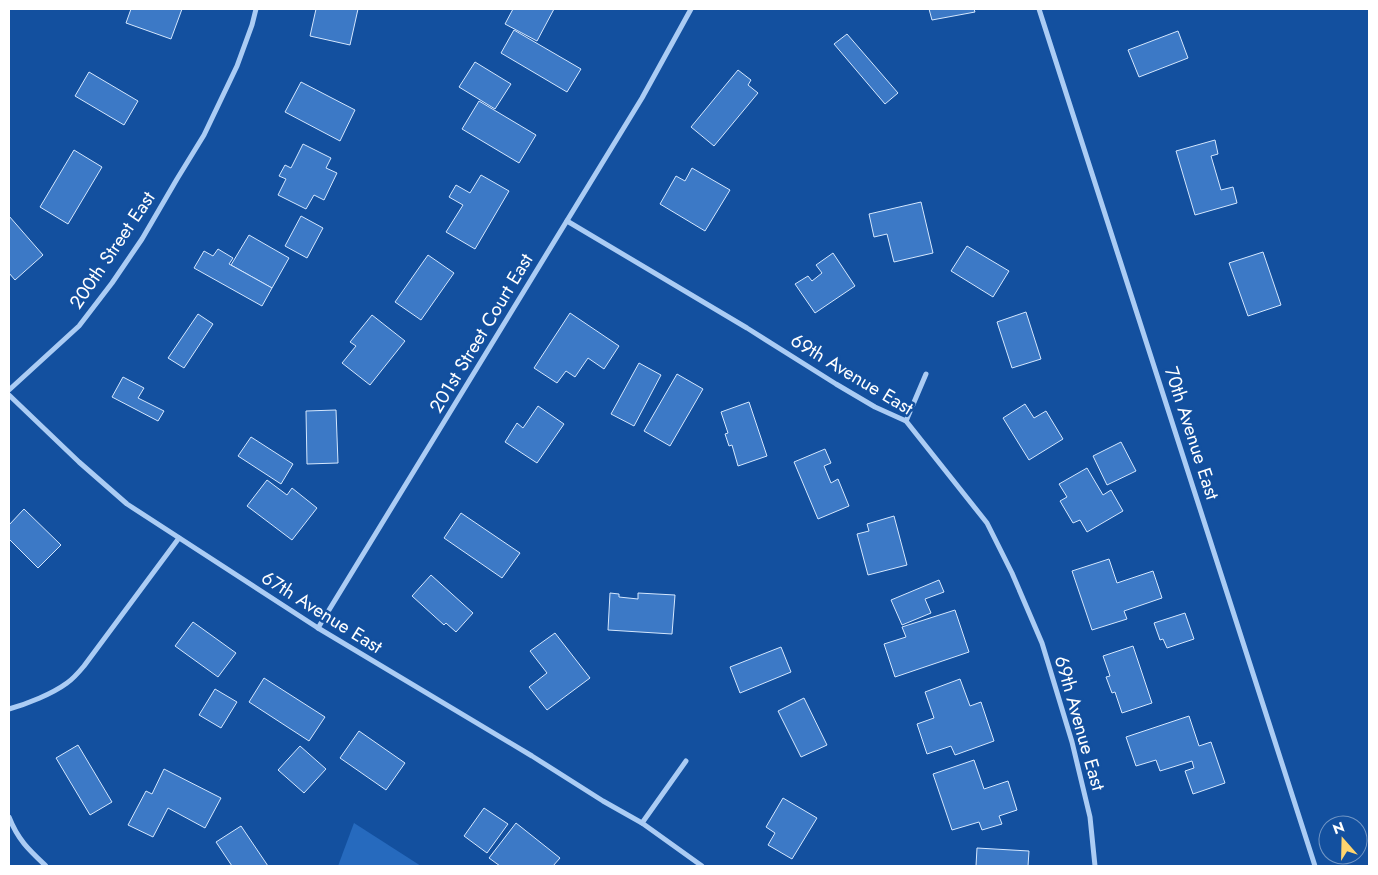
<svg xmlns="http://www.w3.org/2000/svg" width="1378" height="875" viewBox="0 0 1378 875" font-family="Jost,sans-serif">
  <rect width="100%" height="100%" fill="#13509f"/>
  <polygon fill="#266abe" points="354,823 421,866 338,866"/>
  <g fill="#3c79c6" stroke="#d4e7fe">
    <polygon points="131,9 182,9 171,39 126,23"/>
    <polygon points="316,9 358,9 350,45 310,36"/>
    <polygon points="513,9 554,9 537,41 505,24"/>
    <polygon points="929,9 974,9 975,12 932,20"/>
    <polygon points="514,30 581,69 567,92 501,53"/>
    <polygon points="1178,31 1188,58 1139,77 1128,50"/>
    <polygon points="847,34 898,93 885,104 834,44"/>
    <polygon points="475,62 511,84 495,109 459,87"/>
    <polygon points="738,70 751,80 748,85 758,93 714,146 691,127"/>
    <polygon points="89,72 138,101 124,125 75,96"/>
    <polygon points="301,82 355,110 340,141 285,112"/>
    <polygon points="479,101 536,135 519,163 462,129"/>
    <polygon points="1215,140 1218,154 1211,156 1221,190 1233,187 1237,203 1195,215 1176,151"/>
    <polygon points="303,144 331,158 326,168 337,173 324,200 314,195 306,209 278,195 286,179 279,176 285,165 291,168"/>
    <polygon points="74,150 102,167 68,224 40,207"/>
    <polygon points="692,168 730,190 705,231 660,204 676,176 685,181"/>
    <polygon points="481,175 509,191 475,249 446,232 463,205 449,197 456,185 470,193"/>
    <polygon points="921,202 933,253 894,262 887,234 874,237 869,214"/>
    <polygon points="9,216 43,255 15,280 9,273"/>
    <polygon points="301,216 323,228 307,258 285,246"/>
    <polygon points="249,235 289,258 272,288 231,265"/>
    <polygon points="967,246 1009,271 993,297 951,271"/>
    <polygon points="218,249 233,258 229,264 272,288 262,306 194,268 204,251 213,256"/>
    <polygon points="1263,252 1281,305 1248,316 1229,263"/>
    <polygon points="833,253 855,286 815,313 795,284 808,276 812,281 822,273 816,265"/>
    <polygon points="428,255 454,273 421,320 395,302"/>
    <polygon points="1026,312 1041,359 1012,368 997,322"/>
    <polygon points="570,313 619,346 604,369 588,358 575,377 566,371 557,383 534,368"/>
    <polygon points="198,314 213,324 184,368 168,358"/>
    <polygon points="372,315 405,341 370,385 342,363 356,346 350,342"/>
    <polygon points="639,363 661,375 634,426 611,414"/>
    <polygon points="677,374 703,389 670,446 644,431"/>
    <polygon points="123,377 144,388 138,398 164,411 158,421 112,397"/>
    <polygon points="749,402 767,456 738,466 732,445 729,446 725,434 728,433 721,412"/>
    <polygon points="1025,404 1034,418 1046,411 1063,439 1029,460 1003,418"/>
    <polygon points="538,406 564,424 537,463 505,442 517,423 523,428"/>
    <polygon points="336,410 338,463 307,464 306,411"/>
    <polygon points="251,437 293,464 281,484 238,456"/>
    <polygon points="1121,442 1136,471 1107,485 1093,456"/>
    <polygon points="825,449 831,463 824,466 831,483 838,479 849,506 818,519 794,462"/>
    <polygon points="1087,468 1103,495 1111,490 1123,511 1087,532 1080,520 1073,523 1060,501 1067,497 1059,484"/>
    <polygon points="267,480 287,495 292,488 317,508 292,540 247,506"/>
    <polygon points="24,509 61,545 38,568 9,539 9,525"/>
    <polygon points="461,513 520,553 502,578 444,538"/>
    <polygon points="894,516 907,565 868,575 857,534 869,531 867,524"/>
    <polygon points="1109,559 1117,583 1153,571 1162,598 1124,611 1127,619 1092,630 1072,571"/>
    <polygon points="431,575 473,613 456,632 446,623 444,625 412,596"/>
    <polygon points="939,580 944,592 925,599 931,613 902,625 891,600"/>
    <polygon points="610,593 619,594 619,597 638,599 638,593 675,595 672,634 608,630"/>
    <polygon points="955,610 969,652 895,677 884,644 906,637 902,627"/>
    <polygon points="1185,613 1194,639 1167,648 1163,639 1160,640 1154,623"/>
    <polygon points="193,622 236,653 218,677 175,646"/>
    <polygon points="555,633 590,678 547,710 529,687 547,673 530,651"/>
    <polygon points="1133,646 1152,703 1122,713 1115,692 1112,693 1106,677 1110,676 1103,656"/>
    <polygon points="781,647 791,672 740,693 730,667"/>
    <polygon points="264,678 325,717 309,741 249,702"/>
    <polygon points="960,679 970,706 981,702 994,741 955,755 951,746 927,754 917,724 934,718 925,692"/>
    <polygon points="215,689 237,702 221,728 199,715"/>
    <polygon points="804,698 827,745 801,757 778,711"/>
    <polygon points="1189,716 1199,746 1211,742 1225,783 1193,794 1185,771 1194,768 1192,761 1160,771 1156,760 1136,766 1126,737"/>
    <polygon points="359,731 405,763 386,790 340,758"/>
    <polygon points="78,745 112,802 90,815 56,758"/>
    <polygon points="300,746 326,769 304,793 278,770"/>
    <polygon points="974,760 984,789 1008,781 1017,810 999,816 1002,824 982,830 979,822 952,830 933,774"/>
    <polygon points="164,769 221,798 205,828 168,808 153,837 128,825 146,791 152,794"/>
    <polygon points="783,798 817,818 792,859 768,845 775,833 766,827"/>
    <polygon points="484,808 508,824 487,853 464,836"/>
    <polygon points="516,823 560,858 553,866 500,866 489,858"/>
    <polygon points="241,826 268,866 232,866 216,842"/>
    <polygon points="977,848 1029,851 1028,866 976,866"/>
  </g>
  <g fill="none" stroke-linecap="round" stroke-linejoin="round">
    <g stroke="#abccf4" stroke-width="5">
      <polyline points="1039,9 1315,866"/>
      <polyline points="567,221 747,328 836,384 875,407 906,421 987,523 1012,573 1042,643 1072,742 1090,817 1095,866"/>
      <polyline points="9,390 79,326 112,283 142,239 177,179 204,135 237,66 252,25 256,9"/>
      <polyline points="9,395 79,462 127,504 318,628 532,756 603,801 642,823 702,866"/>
      <polyline points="906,421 926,374"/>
      <polyline points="318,628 642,98 691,9"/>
      <path d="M9,709C27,704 52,694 67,683C73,679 79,672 84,666L179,538"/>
      <path d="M9,817C18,840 29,850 46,866"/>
      <polyline points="642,823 686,761"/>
    </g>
  </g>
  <g text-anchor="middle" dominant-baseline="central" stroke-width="5" stroke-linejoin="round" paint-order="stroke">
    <g font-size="19" fill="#fff" stroke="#13509f">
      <text transform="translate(112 250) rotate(-56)">200th Street East</text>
      <text transform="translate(481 333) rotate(-59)">201st Street Court East</text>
      <text transform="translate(852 374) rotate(31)">69th Avenue East</text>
      <text transform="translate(1192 433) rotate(72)">70th Avenue East</text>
      <text transform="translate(322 612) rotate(32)">67th Avenue East</text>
      <text transform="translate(1080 723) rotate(74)">69th Avenue East</text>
    </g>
  </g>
  <rect width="1378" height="875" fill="none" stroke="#ffffff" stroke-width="20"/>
  <g transform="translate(1343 840) rotate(340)"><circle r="24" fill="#13509f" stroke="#7196c5"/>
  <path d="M0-4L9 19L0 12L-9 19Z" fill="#ffd56e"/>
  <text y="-8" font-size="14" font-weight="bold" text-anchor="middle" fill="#ffffff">N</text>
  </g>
</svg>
